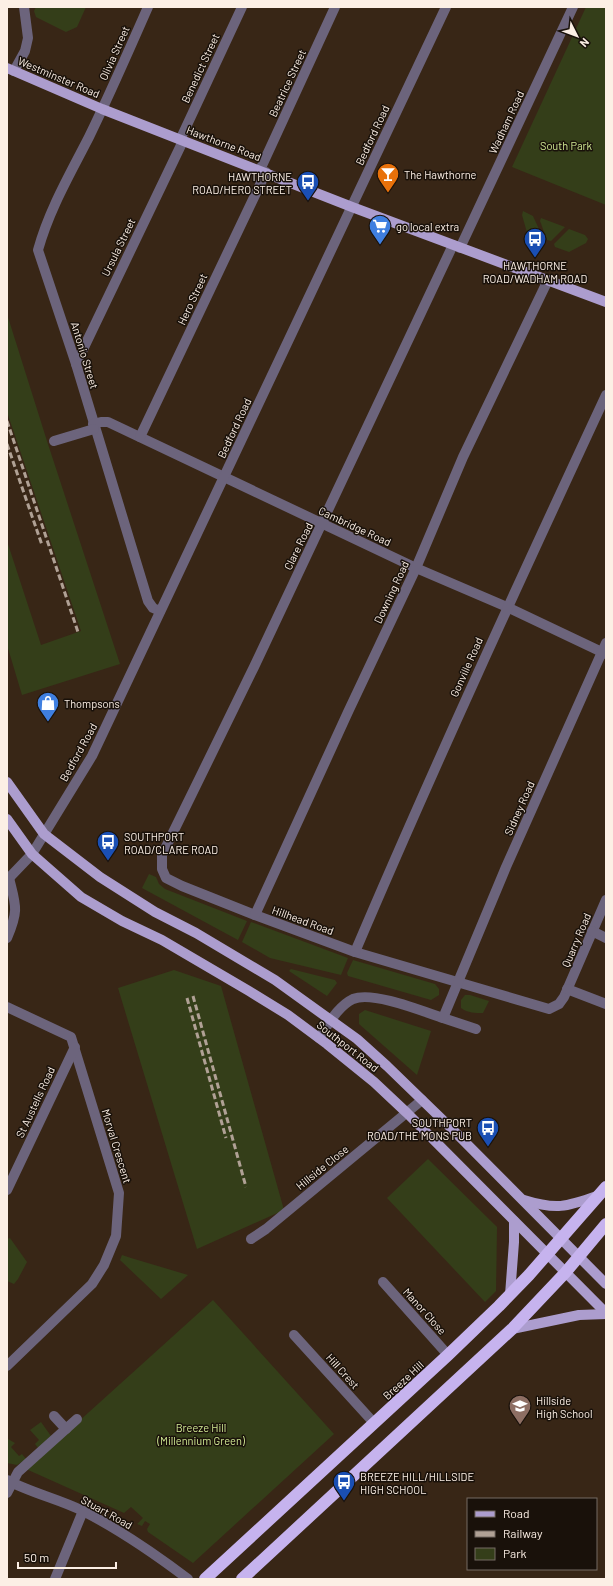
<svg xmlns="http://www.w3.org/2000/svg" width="613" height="1586" viewBox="0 0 613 1586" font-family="Barlow,sans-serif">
  <rect width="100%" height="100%" fill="#382616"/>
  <g fill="#343e19">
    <polygon points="36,7 86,7 77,27 66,32 36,17 34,11"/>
    <polygon points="586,7 606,7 606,205 512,167"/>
    <polygon points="523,211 533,216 544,240 542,243 528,236 522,215"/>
    <polygon points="541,218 565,227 551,241 547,240 540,221"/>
    <polygon points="569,229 585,235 588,239 586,243 569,252 555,247 554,244"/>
    <polygon points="7,314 47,441 120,664 22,695 7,645 7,541 41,645 81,631 7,412"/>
    <polygon points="149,874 156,877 159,884 165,889 247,921 238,940 142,888"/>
    <polygon points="251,922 348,958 341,975 270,958 242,942"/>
    <polygon points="353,960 435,984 439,989 439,995 431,1000 348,976 347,973"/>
    <polygon points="291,969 335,980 337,983 327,996 289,971"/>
    <polygon points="174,970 221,986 284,1210 197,1249 118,988"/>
    <path d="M465,995H470L489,1001L483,1013C475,1013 468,1013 461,1008V1000Z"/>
    <polygon points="365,1010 431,1031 417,1075 359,1024 359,1014"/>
    <polygon points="428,1159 497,1227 496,1291 485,1302 387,1198"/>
    <polygon points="10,1238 27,1262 18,1279 14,1284 7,1281 7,1239"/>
    <polygon points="122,1255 131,1258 188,1275 161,1299 120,1260"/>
    <polygon points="213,1300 334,1434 193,1563 148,1532 147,1529 150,1524 145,1521 142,1526 137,1524 143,1518 131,1507 124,1513 26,1469"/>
    <polygon points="41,1422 51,1436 38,1448 35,1444 39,1440 30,1430"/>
    <polygon points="8,1439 15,1443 11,1447 19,1456 22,1454 26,1459 17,1465 7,1463"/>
  </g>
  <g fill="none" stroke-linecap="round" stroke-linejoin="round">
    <g stroke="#6c647c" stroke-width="10">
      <path d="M148,7C129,50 110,94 89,137C70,174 49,210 38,250L76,364L148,601L153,608L160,611"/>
      <polyline points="14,71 25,51 28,38 24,7"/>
      <polyline points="180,140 242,7"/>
      <polyline points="260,170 335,7"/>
      <polyline points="453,245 254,667 162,855 162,869 166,878 182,886 255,915 355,952 549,1009 559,1004 564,997 606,900"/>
      <polyline points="460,248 573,7"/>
      <polyline points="76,364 183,141"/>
      <polyline points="93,424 101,422 108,422 416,568 507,607 606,654"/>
      <polyline points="140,437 266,172"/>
      <polyline points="54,441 94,429"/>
      <polyline points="7,878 9,878 32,854 92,756 446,7"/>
      <polyline points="255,915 348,712 416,568 463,457 548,280"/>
      <polyline points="592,931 606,938"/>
      <path d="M7,938C19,910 16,906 9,878"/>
      <path d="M355,952C435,764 520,580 606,395"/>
      <polyline points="567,989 606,1004"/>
      <polyline points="7,1007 71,1037 119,1193 116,1236 104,1265 92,1284 7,1366"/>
      <polyline points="443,1018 476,1029"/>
      <path d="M319,1038C328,1025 338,1006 353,999C373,991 422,1011 443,1018L506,867L606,643"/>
      <polyline points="7,1190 75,1047"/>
      <polyline points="251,1239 266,1229 422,1100"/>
      <polyline points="383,1282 448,1355"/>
      <polyline points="294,1335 374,1423"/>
      <polyline points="54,1416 66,1429"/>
      <path d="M7,1480C31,1493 59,1499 83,1511C120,1530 155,1554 188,1579"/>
      <polyline points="7,1493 18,1472 77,1419"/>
      <polyline points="55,1579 83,1511"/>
    </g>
    <g stroke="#ac9dce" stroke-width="10">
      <polyline points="7,68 102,109 352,207 606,302"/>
      <polyline points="7,782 44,834 100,877 155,912 196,933 275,980 357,1039 387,1066 450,1127 606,1284"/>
      <polyline points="7,819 32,854 81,897 122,921 162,940 249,991 288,1015 327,1044 374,1082 407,1113 606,1313"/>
      <path d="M524,1200C556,1210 566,1207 597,1196"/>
      <polyline points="510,1295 514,1242 514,1221"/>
      <polyline points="512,1329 579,1315 606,1314"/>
    </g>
    <g stroke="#c6b3ee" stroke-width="12">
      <polyline points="205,1579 448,1355 499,1306 529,1275 606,1187"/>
      <polyline points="242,1579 512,1329 565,1273 606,1224"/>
    </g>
    <g stroke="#b0a195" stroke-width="3" stroke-dasharray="6 3" stroke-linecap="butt">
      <polyline points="7,421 78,632"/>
      <polyline points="7,444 42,545"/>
      <polyline points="193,996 246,1187"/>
      <polyline points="187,998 226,1138"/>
    </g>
  </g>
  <defs>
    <g id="bar-pin" transform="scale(1.15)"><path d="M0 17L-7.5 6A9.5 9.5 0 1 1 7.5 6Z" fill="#e8710a" stroke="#19110a"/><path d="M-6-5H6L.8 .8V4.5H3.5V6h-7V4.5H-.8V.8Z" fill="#fff"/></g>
    <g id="bus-pin" transform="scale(1.15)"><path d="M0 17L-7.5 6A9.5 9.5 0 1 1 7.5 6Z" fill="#1a4fb4" stroke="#19110a"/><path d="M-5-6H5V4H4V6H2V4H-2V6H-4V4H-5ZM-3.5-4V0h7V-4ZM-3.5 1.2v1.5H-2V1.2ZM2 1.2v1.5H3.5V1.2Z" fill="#fff"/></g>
    <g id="supermarket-pin" transform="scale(1.15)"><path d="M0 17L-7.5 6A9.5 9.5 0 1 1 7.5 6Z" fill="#3f7fe0" stroke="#19110a"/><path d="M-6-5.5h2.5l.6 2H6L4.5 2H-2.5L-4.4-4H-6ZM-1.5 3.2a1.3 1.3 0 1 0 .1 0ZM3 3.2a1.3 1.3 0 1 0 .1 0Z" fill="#fff"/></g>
    <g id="shop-pin" transform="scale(1.15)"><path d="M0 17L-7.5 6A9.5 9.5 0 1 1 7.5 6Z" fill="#3f7fe0" stroke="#19110a"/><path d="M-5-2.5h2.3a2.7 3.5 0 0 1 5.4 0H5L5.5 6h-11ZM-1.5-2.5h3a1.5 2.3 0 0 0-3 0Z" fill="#fff"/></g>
    <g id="school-pin" transform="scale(1.15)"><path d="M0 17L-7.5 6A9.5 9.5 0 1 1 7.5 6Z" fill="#8d6e63" stroke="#19110a"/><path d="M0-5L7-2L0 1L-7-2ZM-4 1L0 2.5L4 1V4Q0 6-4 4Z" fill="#fff"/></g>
  </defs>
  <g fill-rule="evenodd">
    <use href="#bar-pin" x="388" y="174"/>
    <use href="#bus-pin" x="308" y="182"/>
    <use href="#supermarket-pin" x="380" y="226"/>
    <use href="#bus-pin" x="535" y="239"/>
    <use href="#shop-pin" x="48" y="703"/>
    <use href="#bus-pin" x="108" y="842"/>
    <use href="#bus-pin" x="488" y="1128"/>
    <use href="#school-pin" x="520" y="1406"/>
    <use href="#bus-pin" x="344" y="1482"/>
  </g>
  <g text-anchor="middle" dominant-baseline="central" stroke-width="3" stroke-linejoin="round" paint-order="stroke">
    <g font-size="11" fill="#fcefe5" stroke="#19110a">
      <text transform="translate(114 53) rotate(-66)">Olivia Street</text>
      <text transform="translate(200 68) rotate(-65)">Benedict Street</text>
      <text transform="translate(59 77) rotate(23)">Westminster Road</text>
      <text transform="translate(287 83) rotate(-65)">Beatrice Street</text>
      <text transform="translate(506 122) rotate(-65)">Wadham Road</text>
      <text transform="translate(372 135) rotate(-65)">Bedford Road</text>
      <text transform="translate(224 143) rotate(21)">Hawthorne Road</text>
      <text transform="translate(118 247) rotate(-64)">Ursula Street</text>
      <text transform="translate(192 299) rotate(-65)">Hero Street</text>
      <text transform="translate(85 355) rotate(73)">Antonio Street</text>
      <text transform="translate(234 428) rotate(-65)">Bedford Road</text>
      <text transform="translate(355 526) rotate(25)">Cambridge Road</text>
      <text transform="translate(298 546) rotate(-64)">Clare Road</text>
      <text transform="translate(391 592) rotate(-65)">Downing Road</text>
      <text transform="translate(466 667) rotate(-66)">Gonville Road</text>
      <text transform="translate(78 752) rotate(-61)">Bedford Road</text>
      <text transform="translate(519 808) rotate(-66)">Sidney Road</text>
      <text transform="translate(303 920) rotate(20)">Hillhead Road</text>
      <text transform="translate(576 940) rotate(-67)">Quarry Road</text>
      <text transform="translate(348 1046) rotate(38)">Southport Road</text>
      <text transform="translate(35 1102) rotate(-65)">St Austells Road</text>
      <text transform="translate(117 1146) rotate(73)">Morval Crescent</text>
      <text transform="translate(322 1167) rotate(-39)">Hillside Close</text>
      <text transform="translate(425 1311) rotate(48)">Manor Close</text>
      <text transform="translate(343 1371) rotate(48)">Hill Crest</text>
      <text transform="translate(403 1380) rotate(-43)">Breeze Hill</text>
      <text transform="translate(107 1512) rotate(29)">Stuart Road</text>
    </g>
    <g font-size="11" fill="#d1ea94" stroke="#19110a">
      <text x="566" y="145">South Park</text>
      <text x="201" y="1427">Breeze Hill<tspan x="201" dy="13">(Millennium Green)</tspan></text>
    </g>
    <g font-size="11" fill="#fcefe5" stroke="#19110a" text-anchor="start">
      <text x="404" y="174">The Hawthorne</text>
      <text x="292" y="176" text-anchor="end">HAWTHORNE<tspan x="292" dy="13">ROAD/HERO STREET</tspan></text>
      <text x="396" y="226">go local extra</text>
      <text x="535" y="265" text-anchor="middle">HAWTHORNE<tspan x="535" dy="13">ROAD/WADHAM ROAD</tspan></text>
      <text x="64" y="703">Thompsons</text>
      <text x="124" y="836">SOUTHPORT<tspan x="124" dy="13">ROAD/CLARE ROAD</tspan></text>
      <text x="472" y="1122" text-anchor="end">SOUTHPORT<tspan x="472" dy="13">ROAD/THE MONS PUB</tspan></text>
      <text x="536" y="1400">Hillside<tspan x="536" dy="13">High School</tspan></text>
      <text x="360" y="1476">BREEZE HILL/HILLSIDE<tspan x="360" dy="13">HIGH SCHOOL</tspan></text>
    </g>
  </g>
  <rect width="613" height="1586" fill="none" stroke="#fcefe5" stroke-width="16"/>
  <rect x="467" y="1498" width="130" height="72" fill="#19110a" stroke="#746a62"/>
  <rect x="475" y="1511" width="20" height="6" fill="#ac9dce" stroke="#746a62"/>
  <text x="503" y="1518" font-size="12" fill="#fcefe5">Road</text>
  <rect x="475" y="1531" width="20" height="6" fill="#b0a195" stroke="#746a62"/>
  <text x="503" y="1538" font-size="12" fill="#fcefe5">Railway</text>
  <rect x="475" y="1548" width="20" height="12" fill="#343e19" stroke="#746a62"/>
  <text x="503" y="1558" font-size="12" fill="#fcefe5">Park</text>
  <g transform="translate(577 36) rotate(132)" stroke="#19110a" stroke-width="3" paint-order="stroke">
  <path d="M0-3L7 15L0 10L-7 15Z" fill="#fcefe5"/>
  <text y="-6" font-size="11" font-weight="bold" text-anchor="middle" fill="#fcefe5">N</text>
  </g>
  <path d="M18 1562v6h98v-6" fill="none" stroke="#fcefe5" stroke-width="2"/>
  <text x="24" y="1562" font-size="12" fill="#fcefe5" stroke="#19110a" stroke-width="3" paint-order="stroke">50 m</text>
</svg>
